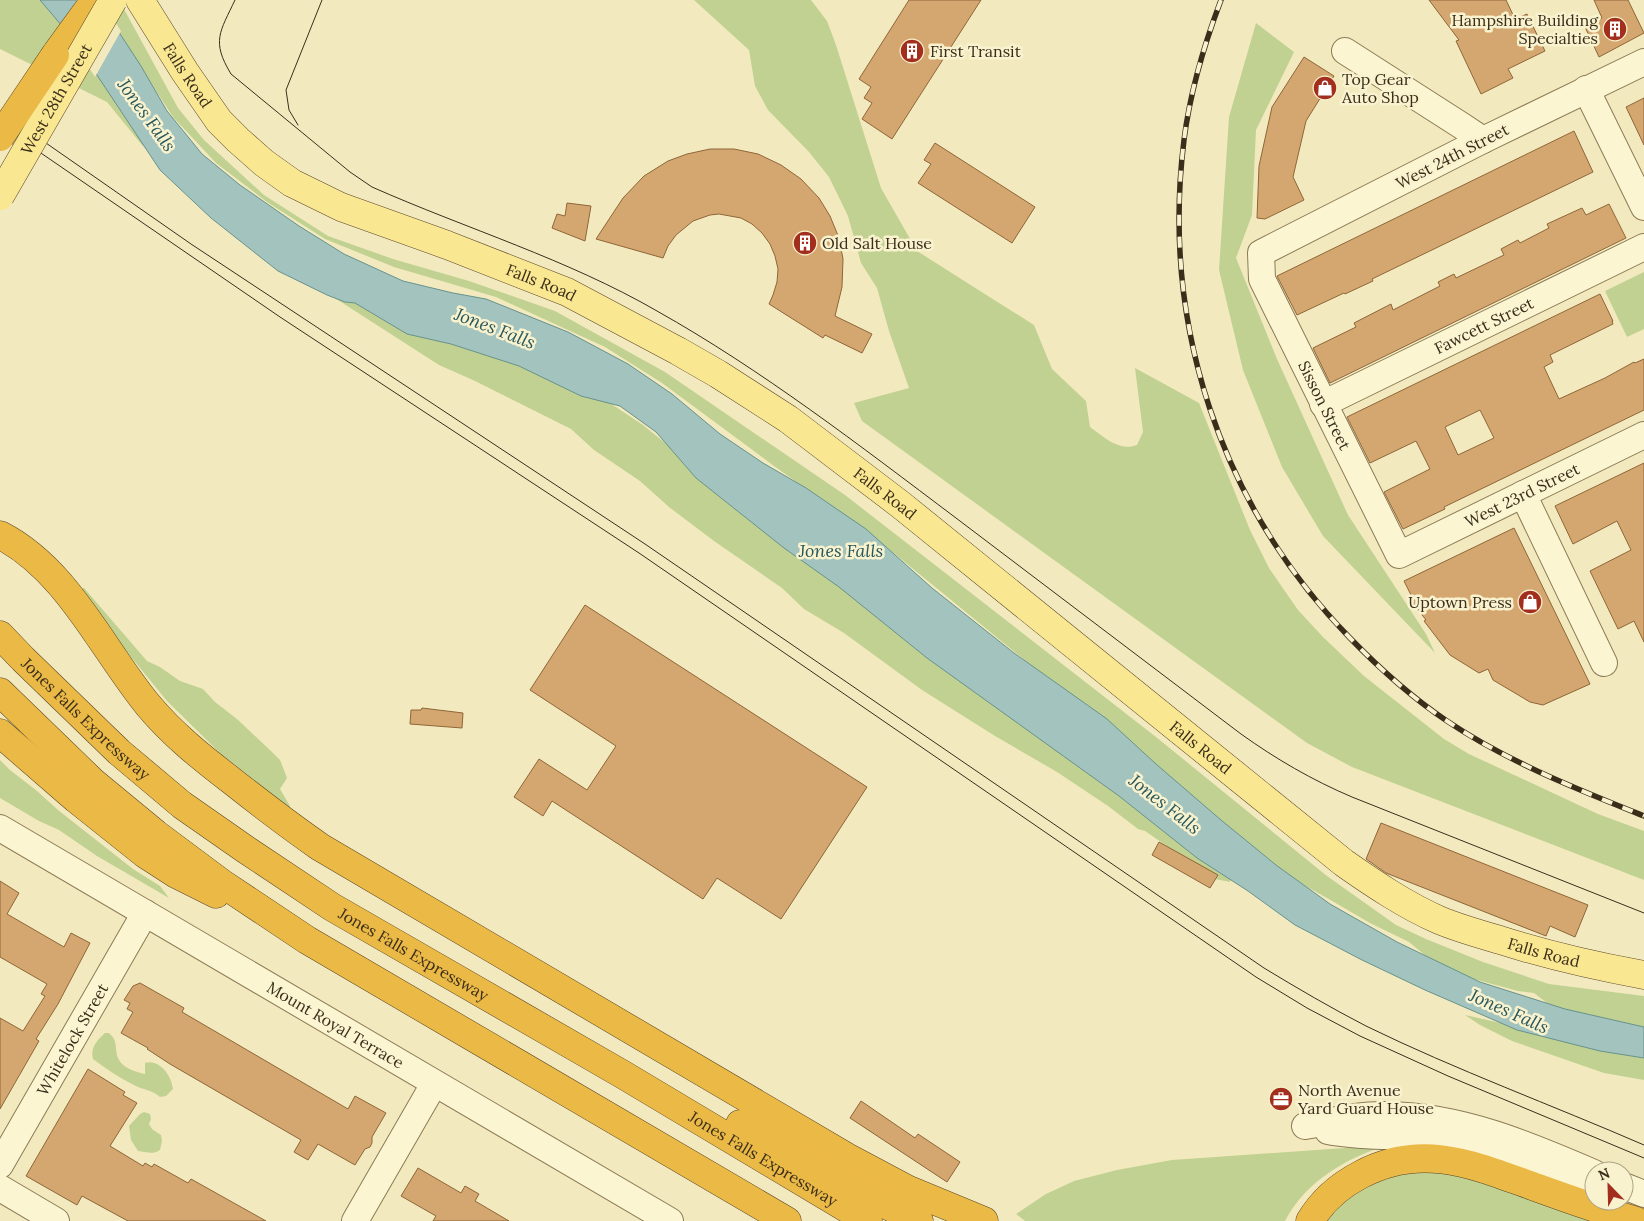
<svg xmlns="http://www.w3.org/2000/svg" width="1644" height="1221" viewBox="0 0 1644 1221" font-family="Lora,serif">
  <rect width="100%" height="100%" fill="#f2eabe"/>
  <g fill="#c1d191">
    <polygon points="0,0 72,0 178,171 578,382 643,425 706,476 1233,871 1230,882 1215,879 1145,831 1138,829 1108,806 1057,772 995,736 922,690 844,633 804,609 782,588 714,541 669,507 640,481 594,450 571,429 475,381 439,365 327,293 142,145 107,102 0,49"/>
    <polygon points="93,0 119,0 178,108 204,140 264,195 328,236 393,259 469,281 555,311 665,372 845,495 1156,737 1327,876 1396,925 1426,939 1483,962 1549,984 1644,996 1644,1080 1604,1073 1512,1041 1480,1025 1465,1015 1554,1035 1557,1020 1547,1003 1534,993 1518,991 1455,974 1433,962 1409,942 1370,923 1327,898 1291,878 879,541 774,466 662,383 605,347 496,297 394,267 325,239 267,202 216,163 173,117 138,63"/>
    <path d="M694,0H811L827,21L836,45L881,188L917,251L1034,325L1052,369L1086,401L1090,427C1104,437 1119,452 1137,445L1143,432L1135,368L1199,403L1250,530L1269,568L1298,610L1323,637L1364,676L1444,739L1469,754L1598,814L1644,831V880L1352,767L1307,743L862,421L854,403L909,388L889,331L877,288L861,263L848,216L829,177L809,152L768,110L755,86L749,50Z"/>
    <polygon points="1256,23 1294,52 1256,130 1252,215 1236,258 1277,359 1348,515 1426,634 1435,653 1323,536 1282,467 1243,370 1219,270 1229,117"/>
    <polygon points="1644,272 1644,329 1627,337 1605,291"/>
    <polygon points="80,588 84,588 147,661 160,667 180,681 203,689 215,702 237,719 272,752 280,760 287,778 280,789 290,806 290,810 279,804 247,774 222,755 167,701 118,641"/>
    <polygon points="0,760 10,770 37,791 58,810 133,869 160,886 169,898 97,856 59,830 39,821 0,798"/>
    <path d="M105,1033H109C119,1042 114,1048 118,1058C122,1068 136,1072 145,1074V1063C159,1058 172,1076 173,1089L166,1096L160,1097C153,1090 143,1090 134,1085C120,1078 106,1069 93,1059C90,1048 97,1040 105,1033Z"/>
    <path d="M144,1112L150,1114L151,1119L149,1124L152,1129L161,1135L162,1141L160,1150C153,1155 146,1152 138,1151L131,1140L129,1126L140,1114Z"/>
    <path d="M1388,1145C1346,1158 1306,1181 1285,1221H1025L1016,1214L1046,1194L1074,1181L1117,1170L1172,1160Z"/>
    <polygon points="1453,1169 1598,1221 1324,1221 1348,1195 1387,1173"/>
  </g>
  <polygon fill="#a2c3be" stroke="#68928d" points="40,0 98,0 141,66 167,111 202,154 240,185 299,226 344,254 403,281 453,293 486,299 568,332 628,364 672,394 720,434 763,463 806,488 866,529 932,588 1014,653 1107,719 1156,764 1221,820 1276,865 1330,904 1397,942 1480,982 1565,1009 1644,1027 1644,1058 1600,1051 1517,1030 1425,990 1362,960 1295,925 1248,891 1197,858 1119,796 927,658 839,587 784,548 696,478 656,432 620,406 581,396 519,366 451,344 407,334 355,303 345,302 327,295 278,271 211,218 160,170 73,39"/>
  <polygon fill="#f2eabe" points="77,0 101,0 121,31 95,77 71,40 59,26"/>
  <g fill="#d5a770" stroke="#8e6638" fill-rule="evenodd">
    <polygon points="909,0 981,0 892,139 862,119 872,103 864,98 871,87 859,79"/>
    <polygon points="1429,0 1506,0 1515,19 1527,14 1545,51 1508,69 1513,78 1481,94 1456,41 1459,40"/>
    <polygon points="1594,0 1628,0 1644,33 1599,57 1585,27 1602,18"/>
    <polygon points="1304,57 1334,76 1306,121 1293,177 1304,200 1265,219 1257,218 1259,166 1272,107"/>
    <polygon points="1644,98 1644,145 1626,107"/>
    <polygon points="1574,131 1593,172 1372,279 1373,281 1345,294 1344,293 1297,315 1277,276"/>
    <polygon points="935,143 1035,207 1012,243 918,183 931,164 924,160"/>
    <polygon points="710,149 734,149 758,154 781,165 801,179 819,198 830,216 839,238 843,259 842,287 835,316 872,334 862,353 825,335 823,338 769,304 773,295 777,282 778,269 775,256 770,244 762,233 752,224 741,218 719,214 710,215 693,221 676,235 668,246 663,258 596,239 623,198 644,176 668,161 687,154"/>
    <polygon points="567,203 591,206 585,241 552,228 557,214 565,216"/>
    <polygon points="1609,204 1626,238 1330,383 1313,348 1356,327 1354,323 1391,304 1393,310 1440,286 1438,282 1454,274 1456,278 1504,255 1501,249 1518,240 1520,243 1549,228 1547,224 1582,208 1586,215"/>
    <path d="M1600,294L1613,321H1612L1613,324L1550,355L1553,362L1544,367L1559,399L1605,378L1634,362L1635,363L1644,359V410L1444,507L1445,509L1403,529L1384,492L1430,469L1416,441L1370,463L1347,417ZM1480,410L1494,438L1458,455L1445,427Z"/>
    <polygon points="1644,463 1644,642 1634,621 1618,629 1590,571 1631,550 1617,521 1573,544 1555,506"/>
    <polygon points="1514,528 1590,684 1543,705 1530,702 1493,680 1488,669 1479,673 1450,655 1424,621 1426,620 1410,599 1412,597 1404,581"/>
    <polygon points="585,605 867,787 781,919 717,878 703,899 552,801 543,816 514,797 539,759 587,790 616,746 530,690"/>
    <polygon points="422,708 463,713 462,728 410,724 411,710 421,710"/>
    <polygon points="1381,823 1588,905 1575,937 1550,926 1546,936 1386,873 1366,859"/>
    <polygon points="1159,842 1218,875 1210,888 1152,855"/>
    <polygon points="0,881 19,893 7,914 64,947 71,933 90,943 58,1004 36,1039 39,1041 0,1109 0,1018 23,1031 45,996 41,994 47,984 0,957"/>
    <polygon points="140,983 184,1008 182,1012 348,1109 355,1096 386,1113 372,1137 372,1143 370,1147 365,1149 355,1165 318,1144 308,1160 294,1152 301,1140 170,1064 147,1049 148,1048 121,1033 133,1012 127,1009 130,1003 124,1000 133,986"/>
    <polygon points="88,1069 125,1092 123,1095 137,1103 110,1146 143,1166 145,1163 152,1167 154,1164 188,1183 191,1179 266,1221 128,1221 82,1196 77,1205 26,1176"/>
    <polygon points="861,1101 915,1138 918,1134 960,1162 947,1182 850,1118"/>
    <polygon points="418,1168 461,1193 465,1186 479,1194 475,1201 509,1221 433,1221 436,1216 401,1196"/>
  </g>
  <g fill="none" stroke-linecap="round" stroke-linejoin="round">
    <g stroke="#8c7a55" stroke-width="28">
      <g id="minor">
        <polyline points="1345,51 1462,126 1483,140"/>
        <path id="s1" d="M1644,62L1483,140L1261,253L1262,279L1399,555L1644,435"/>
        <polyline points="1586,89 1644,207"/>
        <path id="s2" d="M1323,404L1644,247"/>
        <polyline points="1523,494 1604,663"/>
        <path id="s3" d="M0,828L670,1221"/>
        <path d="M1305,1126C1332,1121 1361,1114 1388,1115C1461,1116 1529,1145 1594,1173"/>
        <path d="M1328,1131C1358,1137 1389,1135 1419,1138C1480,1144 1539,1167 1594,1193"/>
        <path id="s4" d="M0,1165L145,913"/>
        <polyline points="1624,1186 1644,1194"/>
        <polyline points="0,1188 56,1221"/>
        <polyline points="355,1221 434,1084"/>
      </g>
    </g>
    <g stroke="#59462a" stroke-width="29">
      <g id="major">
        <path id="s5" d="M140,0L185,72L219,121L238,140L264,163L292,183L341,207L447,245L567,292L678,351L718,374L788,419L901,505L1344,863C1374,884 1405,905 1439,920C1458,928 1479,934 1500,940C1547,955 1595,966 1644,975"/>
      </g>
    </g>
    <g stroke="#59462a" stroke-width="29">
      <g id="highway">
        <polyline points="55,55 95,0"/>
        <path d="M0,535C67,569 102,649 148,705C172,734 202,758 232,781C261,804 290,826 320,847L847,1157L909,1190L984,1221"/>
        <path id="s6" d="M0,635L23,659L119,752L182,805L245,849L332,907L622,1074L868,1221"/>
        <polyline points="0,692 93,782 156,834 223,884 307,940 787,1221"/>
        <polyline points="0,733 76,799 145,854 176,874 216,894"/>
        <polyline points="740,1124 876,1200 919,1221"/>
        <path d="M1310,1221C1322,1201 1339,1186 1360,1175C1423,1141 1476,1166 1538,1188C1571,1200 1603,1211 1636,1221"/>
      </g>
    </g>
    <use href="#minor" stroke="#fcf5d2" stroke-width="26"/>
    <use href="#major" stroke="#fae791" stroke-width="28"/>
    <use href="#highway" stroke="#ebb945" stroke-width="28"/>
    <g stroke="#3a2e1b" stroke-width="1">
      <path d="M235,0C220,32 211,41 231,74L350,172L372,187C467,229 567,259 657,311C762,370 859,445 956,518C1051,590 1146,662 1241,734C1276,759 1312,780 1352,797L1644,913"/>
      <path d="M0,111L191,244L645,544L1264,968C1297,988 1331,1008 1366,1026C1456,1070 1552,1105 1644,1145"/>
      <polyline points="0,125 280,317 639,553 1256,977 1307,1008 1360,1036 1448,1076 1644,1158"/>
      <polyline points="298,125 289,110 286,90 322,0"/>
    </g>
    <g stroke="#3a2e1b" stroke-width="5.5">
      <path id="rail" d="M1221,0C1204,45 1190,92 1184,140C1161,324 1220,504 1349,637C1379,668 1411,697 1447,721C1508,762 1577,789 1644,816"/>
    </g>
    <use href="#rail" stroke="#f9f2ce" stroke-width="4" stroke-dasharray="11" stroke-linecap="butt"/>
    <g stroke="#59462a" stroke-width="29" stroke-linecap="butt">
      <g id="major-bridge">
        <path id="s7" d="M0,196L113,0"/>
      </g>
    </g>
    <g stroke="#59462a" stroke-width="29" stroke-linecap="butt">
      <polyline id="highway-bridge" points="0,137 55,55"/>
    </g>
    <use href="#major-bridge" stroke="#fae791" stroke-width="28"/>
    <use href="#highway-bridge" stroke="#ebb945" stroke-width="28"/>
  </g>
  <defs>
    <g id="building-disc" transform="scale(1.25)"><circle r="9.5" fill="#a22f1e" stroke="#f9f2ce"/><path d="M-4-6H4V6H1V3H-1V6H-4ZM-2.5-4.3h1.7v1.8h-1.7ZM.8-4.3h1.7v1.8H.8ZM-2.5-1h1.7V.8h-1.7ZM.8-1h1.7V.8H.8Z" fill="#fff"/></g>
    <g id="shop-disc" transform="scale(1.25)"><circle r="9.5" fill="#a22f1e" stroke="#f9f2ce"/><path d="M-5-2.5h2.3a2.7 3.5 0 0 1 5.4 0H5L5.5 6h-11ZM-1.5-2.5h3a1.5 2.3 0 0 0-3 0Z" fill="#fff"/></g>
    <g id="office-disc" transform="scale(1.25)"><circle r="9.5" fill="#a22f1e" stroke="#f9f2ce"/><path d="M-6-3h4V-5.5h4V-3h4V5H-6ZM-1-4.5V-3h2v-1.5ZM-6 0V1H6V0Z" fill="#fff"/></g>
  </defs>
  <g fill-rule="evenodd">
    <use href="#building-disc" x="1615" y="29"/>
    <use href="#building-disc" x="912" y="51"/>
    <use href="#shop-disc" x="1325" y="88"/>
    <use href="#building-disc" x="805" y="243"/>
    <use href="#shop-disc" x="1530" y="602"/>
    <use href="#office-disc" x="1281" y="1099"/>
  </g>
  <g text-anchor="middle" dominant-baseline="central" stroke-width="5" stroke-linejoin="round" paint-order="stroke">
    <g font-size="16" fill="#3a2e1b" stroke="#f9f2ce" text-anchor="start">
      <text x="1598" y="20" text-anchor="end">Hampshire Building<tspan x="1598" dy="18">Specialties</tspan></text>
      <text x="930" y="51">First Transit</text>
      <text x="1342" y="79">Top Gear<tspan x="1342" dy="18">Auto Shop</tspan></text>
      <text x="822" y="243">Old Salt House</text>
      <text x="1512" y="602" text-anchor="end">Uptown Press</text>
      <text x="1298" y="1090">North Avenue<tspan x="1298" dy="18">Yard Guard House</tspan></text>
    </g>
    <g font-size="16" fill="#3a2e1b" stroke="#f9f2ce">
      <text stroke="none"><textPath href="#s5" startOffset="89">Falls Road</textPath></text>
      <text stroke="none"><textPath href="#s7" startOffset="112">West 28th Street</textPath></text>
      <text transform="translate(1452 156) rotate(-27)">West 24th Street</text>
      <text stroke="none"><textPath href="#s5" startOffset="509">Falls Road</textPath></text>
      <text stroke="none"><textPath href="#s2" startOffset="179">Fawcett Street</textPath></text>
      <text stroke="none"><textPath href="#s1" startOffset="595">Sisson Street</textPath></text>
      <text stroke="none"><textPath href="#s5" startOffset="914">Falls Road</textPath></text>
      <text stroke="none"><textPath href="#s1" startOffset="899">West 23rd Street</textPath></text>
      <text stroke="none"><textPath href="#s6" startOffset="120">Jones Falls Expressway</textPath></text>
      <text stroke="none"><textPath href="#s5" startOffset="1319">Falls Road</textPath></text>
      <text stroke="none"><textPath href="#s5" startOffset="1724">Falls Road</textPath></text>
      <text stroke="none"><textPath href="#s6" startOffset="525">Jones Falls Expressway</textPath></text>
      <text stroke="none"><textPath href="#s3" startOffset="389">Mount Royal Terrace</textPath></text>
      <text stroke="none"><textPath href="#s4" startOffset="145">Whitelock Street</textPath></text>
      <text stroke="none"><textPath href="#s6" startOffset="930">Jones Falls Expressway</textPath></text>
    </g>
    <g font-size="18" font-style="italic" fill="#28585c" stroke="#f9f2ce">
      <text transform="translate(147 115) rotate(54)">Jones Falls</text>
      <text transform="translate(495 328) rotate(21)">Jones Falls</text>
      <text x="841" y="550">Jones Falls</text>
      <text transform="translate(1165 804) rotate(38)">Jones Falls</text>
      <text transform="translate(1509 1011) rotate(24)">Jones Falls</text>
    </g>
  </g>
  <g transform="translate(1609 1186) rotate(337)"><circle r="24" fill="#f9f2ce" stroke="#ada486"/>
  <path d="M0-4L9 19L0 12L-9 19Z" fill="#a22f1e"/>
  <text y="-8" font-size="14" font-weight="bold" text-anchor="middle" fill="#3a2e1b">N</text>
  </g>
</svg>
